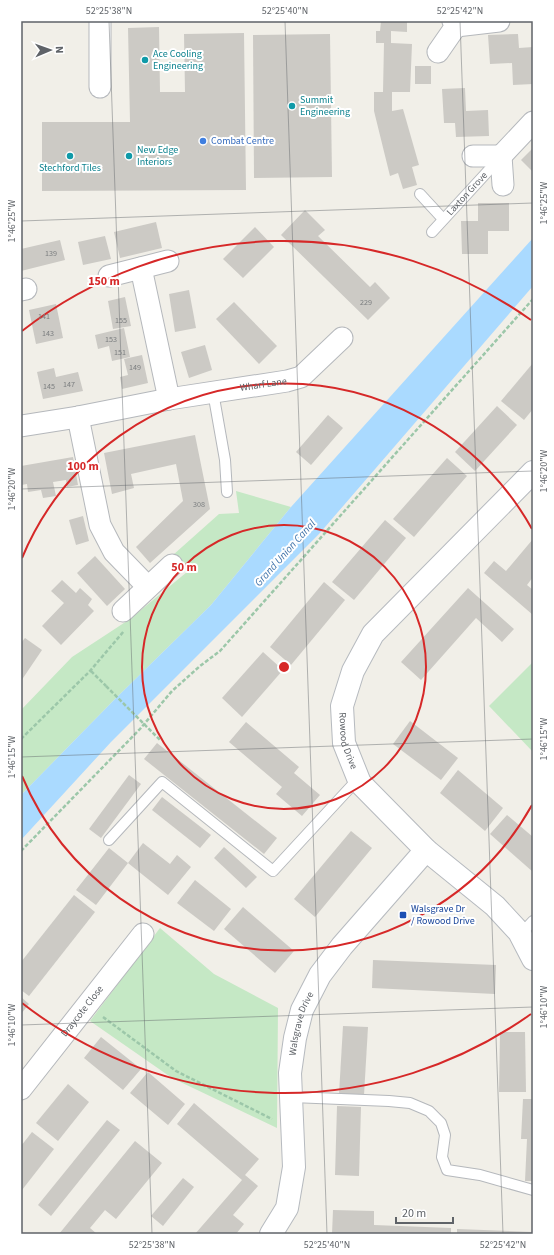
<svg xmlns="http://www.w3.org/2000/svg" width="554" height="1255" viewBox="0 0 554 1255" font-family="'Source Sans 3',sans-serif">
  <rect width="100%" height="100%" fill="#f1efe8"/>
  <g fill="#c5e8c5">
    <polygon points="236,491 291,507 211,605 114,700 21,795 21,710 72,657 130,619 187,572 173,555 219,514 239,513"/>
    <polygon points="533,662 533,752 489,706"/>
    <polygon points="160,928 214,974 278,1008 277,1128 172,1078 90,1021"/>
  </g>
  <polygon fill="#aadaff" points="533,238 533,286 319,534 111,742 21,840 21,795 114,700 211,605 291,507"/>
  <g fill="#cccac5">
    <polygon points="381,21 407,21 407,32 391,31 391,43 412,44 410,92 392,92 392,111 403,109 419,165 412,167 417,185 403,189 398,173 390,176 374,111 374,92 383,92 384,43 376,43 376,31 380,31"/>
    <polygon points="159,27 160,92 185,92 184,34 244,33 246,190 42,191 42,122 130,122 128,28"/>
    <polygon points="330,34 332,177 254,178 253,35"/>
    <polygon points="518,34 519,48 533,47 533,84 513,85 512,63 490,64 488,35"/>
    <rect x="415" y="66" width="16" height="18"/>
    <polygon points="465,88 466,111 488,110 489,136 456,137 455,123 444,123 442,89"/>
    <polygon points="533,148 533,172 521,160"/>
    <polygon points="478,203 509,203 509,231 488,231 488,254 462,254 461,221 478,221"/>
    <polygon points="305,210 325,230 318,236 370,287 375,282 390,298 368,320 281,235"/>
    <polygon points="156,222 162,248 120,258 114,232"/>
    <polygon points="255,227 274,247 243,278 223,259"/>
    <polygon points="105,236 111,259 83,265 78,242"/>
    <polygon points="60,240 65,260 21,271 21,249"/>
    <polygon points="189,290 196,328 175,332 169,294"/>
    <polygon points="125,297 131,326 113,329 108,301"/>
    <polygon points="234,302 277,346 259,364 216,319"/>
    <polygon points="56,304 63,338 36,344 29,310"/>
    <polygon points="124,328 130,357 112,361 109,346 98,349 95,335"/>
    <polygon points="205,345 212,370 189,378 181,352"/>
    <polygon points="142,355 148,383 122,389 120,377 128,375 124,359"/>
    <polygon points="533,363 533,409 524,420 501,401"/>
    <polygon points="54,368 56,377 78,372 83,391 43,399 37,372"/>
    <polygon points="497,406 517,425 475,471 455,452"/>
    <polygon points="328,415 343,428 311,465 296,452"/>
    <polygon points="195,435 210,509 150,563 136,547 183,501 176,464 131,474 134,488 112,494 104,453"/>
    <polygon points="73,457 78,485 67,487 66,480 53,482 56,496 43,498 41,490 28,492 27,484 21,485 21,466"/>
    <polygon points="447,458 467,476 414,537 393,519"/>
    <polygon points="83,516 89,541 76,545 69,520"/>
    <polygon points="385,520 406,538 354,600 332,582"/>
    <polygon points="533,539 533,577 527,585 533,590 533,615 484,573 494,561 506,571"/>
    <polygon points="95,556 125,589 107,606 77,573"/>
    <polygon points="62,580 76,593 80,588 92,599 88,605 94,611 61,645 42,626 64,603 51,591"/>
    <polygon points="324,582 345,600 291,665 270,647"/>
    <polygon points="468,588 514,629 502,642 476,618 421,680 401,662"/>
    <polygon points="25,638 42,650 21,681 21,643"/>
    <polygon points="263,652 283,670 242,717 222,698"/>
    <polygon points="410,721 458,758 441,780 393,744"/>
    <polygon points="246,722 299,767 294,773 320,795 302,816 276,794 282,787 229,742"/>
    <polygon points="157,743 277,838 264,854 144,759"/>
    <polygon points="458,770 503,808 485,831 440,793"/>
    <polygon points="129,775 141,784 101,838 89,829"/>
    <polygon points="162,797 211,835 200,848 152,810"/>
    <polygon points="507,815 533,837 533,872 490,834"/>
    <polygon points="351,831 372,848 315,917 294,899"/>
    <polygon points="143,843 170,864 177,855 191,867 168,895 128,863 96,905 76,890 109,848 128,863"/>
    <polygon points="224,847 257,877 246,888 214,858"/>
    <polygon points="195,880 231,909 214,931 177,903"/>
    <polygon points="74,895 95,912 29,996 21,990 21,962"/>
    <polygon points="243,907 294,951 275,973 224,929"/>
    <polygon points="373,960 496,965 495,994 372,988"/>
    <polygon points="21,997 29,1004 21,1014"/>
    <polygon points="343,1026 368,1027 364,1095 339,1094"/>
    <polygon points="500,1032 525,1032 526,1092 499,1092"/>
    <polygon points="101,1037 141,1069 123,1090 84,1058"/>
    <polygon points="148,1072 185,1104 168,1125 130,1093"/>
    <polygon points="68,1084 89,1102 58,1141 36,1123"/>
    <polygon points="523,1099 533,1099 533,1181 525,1181 527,1139 521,1139"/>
    <polygon points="194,1103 259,1159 245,1175 258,1186 233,1215 244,1224 236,1234 195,1234 242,1180 177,1124"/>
    <polygon points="337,1106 361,1107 359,1176 335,1175"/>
    <polygon points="107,1120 120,1130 51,1216 38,1205"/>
    <polygon points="32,1132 54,1149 22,1190 21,1146"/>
    <polygon points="135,1141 162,1163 116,1219 105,1210 90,1228 97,1234 59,1234"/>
    <polygon points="183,1178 194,1187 163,1226 151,1216"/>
    <polygon points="333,1210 374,1211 374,1225 451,1228 451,1234 332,1234"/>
    <polygon points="457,1229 533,1232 533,1234 457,1234"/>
  </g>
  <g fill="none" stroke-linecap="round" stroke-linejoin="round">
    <g stroke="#b5b8bc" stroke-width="12">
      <g id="lane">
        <polyline points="420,194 443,219"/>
        <path id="s1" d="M432,232L500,158"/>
        <polyline points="213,392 225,460 227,492"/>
        <polyline points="109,840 162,782 273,871 358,779"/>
        <polyline points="520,935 533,921"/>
        <polyline points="292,1097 389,1101 410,1103 429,1111 441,1123 445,1135 442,1157 447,1170 480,1175 533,1190"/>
      </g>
    </g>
    <g stroke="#b5b8bc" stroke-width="23">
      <g id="street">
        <polyline points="100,21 100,87"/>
        <polyline points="456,26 499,21"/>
        <polyline points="438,52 456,26 453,21"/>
        <polyline points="473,156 501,156 503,185"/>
        <polyline points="501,156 533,122"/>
        <polyline points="141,268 169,399"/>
        <polyline points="109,276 168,261"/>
        <polyline points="21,290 26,289"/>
        <polyline points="78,417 100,525 114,552 148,587"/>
        <path id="s2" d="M21,426L78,417L169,399L287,381L301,377L342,338"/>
        <polyline points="123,611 172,565"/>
        <path id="s3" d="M21,1089L143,934"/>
      </g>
    </g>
    <g stroke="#b6babf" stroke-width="24">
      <g id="secondary">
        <path id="s4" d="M533,472L373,634L353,671L342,706L344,743L360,783L426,850L495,906L519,932L533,959"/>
        <path id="s5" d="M271,1234L287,1208L294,1167L290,1073L295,1038L302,1010L320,975L342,946L426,850"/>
      </g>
    </g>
    <g stroke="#9cc7a9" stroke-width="2.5" stroke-dasharray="4 2" stroke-linecap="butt">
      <polyline points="91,671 106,686"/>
      <polyline points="21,739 90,671 124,631"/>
      <polyline points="21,851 140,729 172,691 200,666 220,651 533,299"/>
      <polyline points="103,1017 176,1071 272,1119"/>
    </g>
    <use href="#lane" stroke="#fff" stroke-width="10"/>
    <use href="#street" stroke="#fff" stroke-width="21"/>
    <use href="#secondary" stroke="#fff" stroke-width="22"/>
    <polyline stroke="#9cc7a9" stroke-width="2.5" stroke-dasharray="4 2" stroke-linecap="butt" points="106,686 161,741"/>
  </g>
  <path fill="none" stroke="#5f6368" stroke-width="1" stroke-opacity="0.45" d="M109,21L152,1234M285,21L327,1234M460,21L503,1234M21,221L533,203M21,489L533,471M21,757L533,739M21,1025L533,1007"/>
  <g fill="none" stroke="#d62828" stroke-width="2">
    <circle cx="284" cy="667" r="142"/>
    <path d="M532 805A284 284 0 0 1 22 776M22 558A284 284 0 0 1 532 529"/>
    <path d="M531 1014A426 426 0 0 1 22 1003M22 331A426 426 0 0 1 531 320"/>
  </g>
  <g fill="#0f9aa8" stroke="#fff" stroke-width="1.5">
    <circle cx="145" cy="60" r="4"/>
    <circle cx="292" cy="106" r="4"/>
    <circle cx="70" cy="156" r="4"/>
    <circle cx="129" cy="156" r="4"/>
  </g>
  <circle fill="#3f7fe0" stroke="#fff" stroke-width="1.5" cx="203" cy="141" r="4"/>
  <rect fill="#1a4fb4" stroke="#fff" stroke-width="1.5" x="399" y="911" width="8" height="8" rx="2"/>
  <g text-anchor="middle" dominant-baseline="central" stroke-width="4" stroke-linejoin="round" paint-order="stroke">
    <g font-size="8" fill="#7a7d7f">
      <text x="51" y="253">139</text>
      <text x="366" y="302">229</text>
      <text x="44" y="316">141</text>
      <text x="121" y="320">155</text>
      <text x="48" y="333">143</text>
      <text x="111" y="339">153</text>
      <text x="120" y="352">151</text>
      <text x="135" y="367">149</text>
      <text x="69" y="384">147</text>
      <text x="49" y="386">145</text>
      <text x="199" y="504">308</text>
    </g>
    <g font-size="10" fill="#0d838f" stroke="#fff" text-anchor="start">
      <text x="153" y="54">Ace Cooling<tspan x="153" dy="12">Engineering</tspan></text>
      <text x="300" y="100">Summit<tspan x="300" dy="12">Engineering</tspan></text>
      <text x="137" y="150">New Edge<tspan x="137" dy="12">Interiors</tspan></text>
      <text x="70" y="168" text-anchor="middle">Stechford Tiles</text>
    </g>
    <g font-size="10" fill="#366cbe" stroke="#fff" text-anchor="start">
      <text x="211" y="141">Combat Centre</text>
    </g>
    <g font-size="10" fill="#5f6368" stroke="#fff">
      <text stroke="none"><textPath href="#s1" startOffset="52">Laxton Grove</textPath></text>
      <text stroke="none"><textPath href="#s2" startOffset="246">Wharf Lane</textPath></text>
      <text stroke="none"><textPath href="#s4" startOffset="342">Rowood Drive</textPath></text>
      <text stroke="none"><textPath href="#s3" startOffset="99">Draycote Close</textPath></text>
      <text stroke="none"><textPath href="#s5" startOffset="217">Walsgrave Drive</textPath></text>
    </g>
    <g font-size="10" fill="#164399" stroke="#fff" text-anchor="start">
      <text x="411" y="909">Walsgrave Dr<tspan x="411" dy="12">/ Rowood Drive</tspan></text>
    </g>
    <g font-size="11" font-style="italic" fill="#4174aa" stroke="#fff">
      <text transform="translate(285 553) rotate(-48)">Grand Union Canal</text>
    </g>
  </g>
  <circle cx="284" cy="667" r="6" fill="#d62828" stroke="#fff" stroke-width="2"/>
  <g font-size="12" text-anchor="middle" font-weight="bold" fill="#d62828" stroke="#fff" stroke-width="4" stroke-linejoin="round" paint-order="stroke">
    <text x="104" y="285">150 m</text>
    <text x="83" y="470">100 m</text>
    <text x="184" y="571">50 m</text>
  </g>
  <rect width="554" height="1255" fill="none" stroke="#ffffff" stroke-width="44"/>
  <g transform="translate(50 50) rotate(88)" stroke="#ffffff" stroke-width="3" paint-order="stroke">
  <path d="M0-3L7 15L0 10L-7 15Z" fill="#5f6368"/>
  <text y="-6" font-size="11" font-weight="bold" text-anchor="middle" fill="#5f6368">N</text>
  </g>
  <path d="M396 1217v6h57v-6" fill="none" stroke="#5f6368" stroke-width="2"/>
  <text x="402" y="1217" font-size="12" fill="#5f6368" stroke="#ffffff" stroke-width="3" paint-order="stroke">20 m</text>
  <rect x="22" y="22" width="510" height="1211" fill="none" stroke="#5f6368" stroke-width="1.5"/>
  <g font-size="10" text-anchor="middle" fill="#5f6368">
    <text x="109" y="14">52°25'38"N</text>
    <text x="285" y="14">52°25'40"N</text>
    <text x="460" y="14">52°25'42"N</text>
    <text transform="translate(543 203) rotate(-90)" y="4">1°46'25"W</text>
    <text transform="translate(11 221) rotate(-90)" y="4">1°46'25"W</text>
    <text transform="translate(543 471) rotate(-90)" y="4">1°46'20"W</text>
    <text transform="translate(11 489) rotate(-90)" y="4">1°46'20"W</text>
    <text transform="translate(543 739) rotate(-90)" y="4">1°46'15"W</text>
    <text transform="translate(11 757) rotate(-90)" y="4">1°46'15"W</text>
    <text transform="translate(543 1007) rotate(-90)" y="4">1°46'10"W</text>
    <text transform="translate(11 1025) rotate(-90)" y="4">1°46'10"W</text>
    <text x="152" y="1248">52°25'38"N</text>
    <text x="327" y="1248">52°25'40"N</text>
    <text x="503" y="1248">52°25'42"N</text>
  </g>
</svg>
